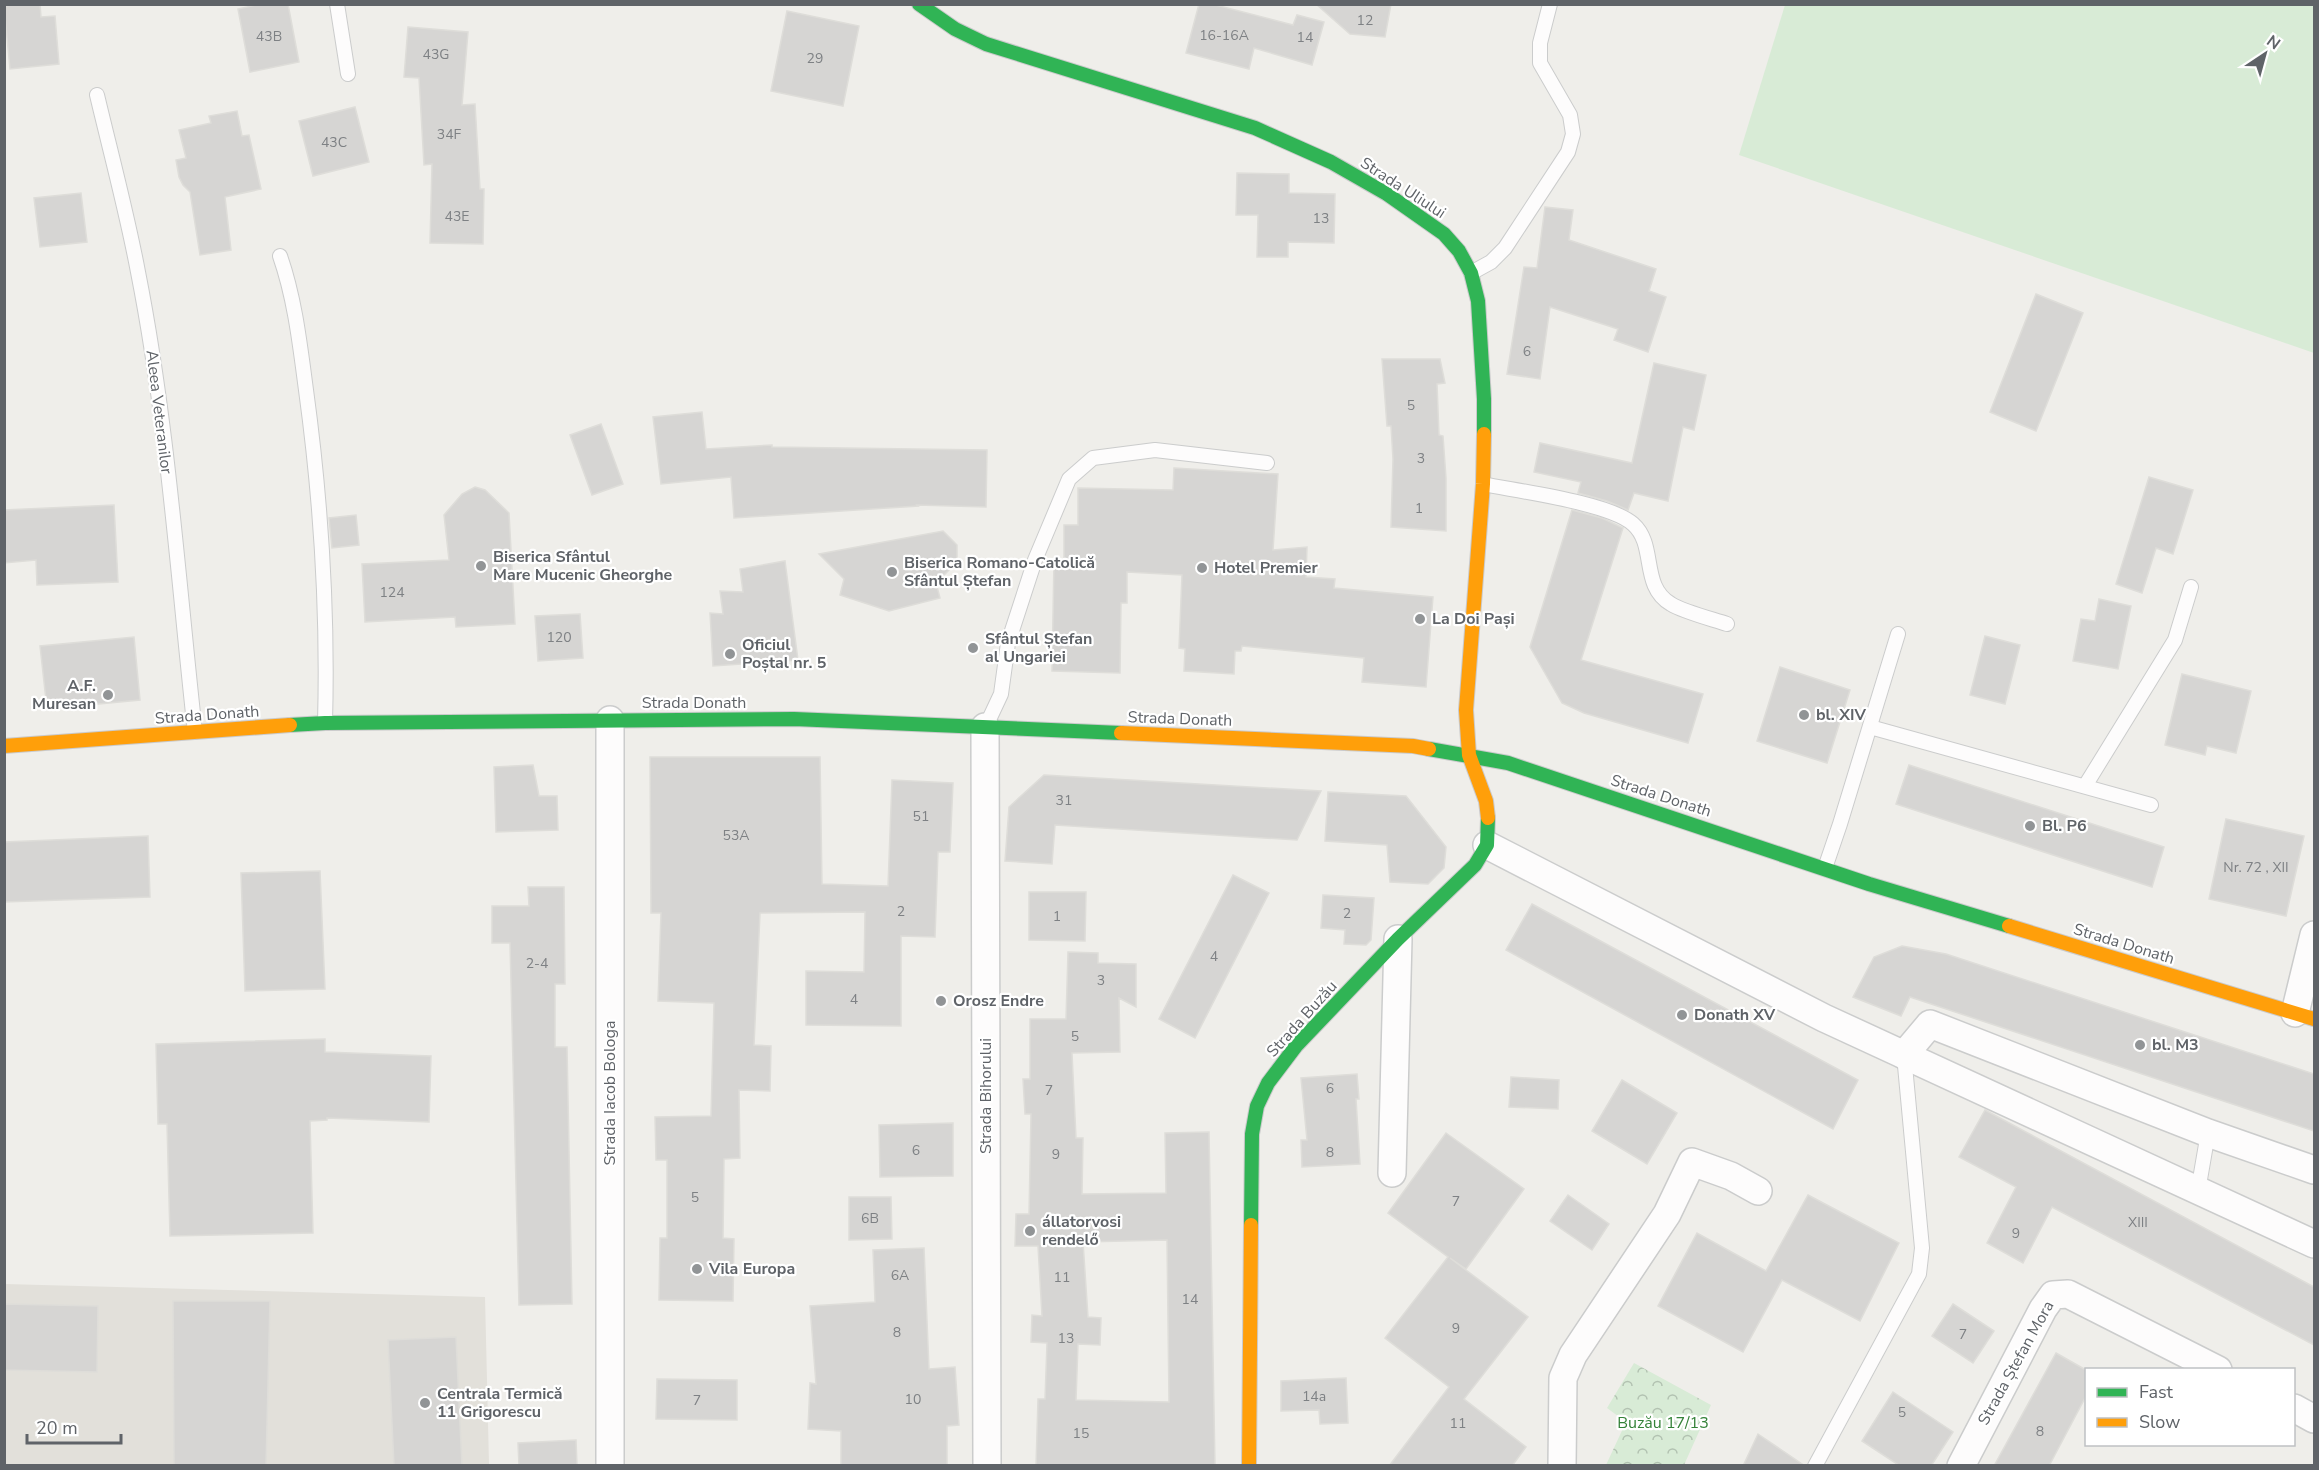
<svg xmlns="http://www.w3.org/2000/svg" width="2319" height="1470" viewBox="0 0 2319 1470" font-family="'Nunito Sans',sans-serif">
  <defs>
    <pattern id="forest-crowns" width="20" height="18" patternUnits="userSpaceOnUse" patternTransform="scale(1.5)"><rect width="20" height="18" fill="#d8ebd6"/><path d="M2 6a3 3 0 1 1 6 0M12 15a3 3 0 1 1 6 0" fill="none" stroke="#b2c2b1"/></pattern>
  </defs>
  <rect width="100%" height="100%" fill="#efeeea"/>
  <polygon fill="#e2e0da" points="5,1284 485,1297 489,1465 5,1466"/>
  <polygon fill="#d8ebd6" points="1785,5 2314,5 2314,353 1739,155"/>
  <polygon fill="url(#forest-crowns)" points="1634,1363 1711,1405 1684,1465 1606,1465 1626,1422 1607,1408"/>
  <g fill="#d6d5d3" stroke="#deddd9" stroke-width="1.5" fill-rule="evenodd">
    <polygon points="21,4 40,4 41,17 55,16 59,64 10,69 4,6"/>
    <polygon points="260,4 288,4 299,62 250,72 238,9"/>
    <polygon points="1199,4 1212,4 1293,25 1297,15 1324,22 1312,65 1254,48 1249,69 1186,53"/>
    <polygon points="1316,4 1391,4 1385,37 1350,34"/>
    <polygon points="787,11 859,26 843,106 771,91"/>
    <polygon points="408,27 468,32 462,105 475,104 480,189 484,189 483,244 430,243 432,164 424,165 419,78 404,77"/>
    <polygon points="355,107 369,162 313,176 299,121"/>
    <polygon points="237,111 242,136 249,135 261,189 225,197 231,250 200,255 190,192 183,185 179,177 176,160 186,158 179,130 211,123 209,116"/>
    <polygon points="1237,173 1289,174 1289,193 1335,194 1334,243 1288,242 1288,257 1257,257 1258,215 1236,215"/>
    <polygon points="81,193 87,242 40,247 34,198"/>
    <polygon points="1545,207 1573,210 1569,240 1656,269 1649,291 1666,297 1648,352 1614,340 1618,329 1550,307 1540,379 1507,374 1524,267 1537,268"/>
    <polygon points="2036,294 2083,313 2036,431 1990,412"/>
    <polygon points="1382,359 1440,359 1445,383 1437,384 1439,435 1443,436 1446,478 1446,531 1391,527 1393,459 1391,426 1387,426"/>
    <polygon points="1654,363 1706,375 1694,430 1683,427 1668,501 1634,493 1628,510 1607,501 1578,493 1581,482 1534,472 1540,443 1632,463"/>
    <polygon points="702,412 706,449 772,445 772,447 987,450 986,507 917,505 918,506 734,518 731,477 661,484 653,417"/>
    <polygon points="601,424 623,484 592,495 570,435"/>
    <polygon points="1174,468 1278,474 1273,550 1307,547 1306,577 1335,579 1334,588 1433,597 1426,687 1362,682 1364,658 1242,646 1241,651 1235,651 1234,674 1184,671 1185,649 1179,648 1182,575 1127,572 1127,603 1121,603 1120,673 1052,671 1054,559 1064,559 1064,525 1078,525 1078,488 1173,490"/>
    <polygon points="2149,477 2193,490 2173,554 2156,548 2142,593 2116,584"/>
    <polygon points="475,487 485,490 509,513 515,624 456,627 455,617 365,622 362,564 449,560 444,515 462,494"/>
    <polygon points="114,505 118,582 37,585 36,560 4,563 4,510"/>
    <polygon points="1572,510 1602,518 1623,528 1581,660 1703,694 1688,743 1584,713 1562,703 1530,647"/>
    <polygon points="356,515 359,545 332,548 329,518"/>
    <polygon points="943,531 957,545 957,562 936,583 940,598 889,611 840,595 844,579 819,554"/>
    <polygon points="785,561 798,660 713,666 710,613 723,614 720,591 743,592 740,569"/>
    <polygon points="2099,599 2131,606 2118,669 2073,661 2081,619 2095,621"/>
    <polygon points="580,614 583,658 538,661 535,616"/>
    <polygon points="1985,636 2020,645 2005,704 1970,695"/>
    <polygon points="134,637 140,700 47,709 40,646"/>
    <polygon points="1780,667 1850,690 1827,763 1757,741"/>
    <polygon points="2182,674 2251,691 2236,753 2207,746 2205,755 2165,745"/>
    <polygon points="650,757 820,757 822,884 888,886 892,780 953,783 950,852 938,852 935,937 901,936 901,1026 806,1025 806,971 864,972 865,912 760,913 754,1045 771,1046 770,1091 739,1090 740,1158 724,1159 723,1238 734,1239 733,1301 659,1300 660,1238 667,1238 667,1160 656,1160 655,1117 711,1116 714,1003 658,1001 661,913 651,913"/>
    <polygon points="533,765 539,796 557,796 558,830 496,832 494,767"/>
    <polygon points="1909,765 2164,847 2152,887 1896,804"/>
    <polygon points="1044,775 1321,791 1297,840 1055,825 1052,864 1005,861 1009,807"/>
    <polygon points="1328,792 1406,796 1446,847 1444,868 1428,884 1390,882 1387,845 1325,841"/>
    <polygon points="2226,819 2304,836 2286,916 2209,899"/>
    <polygon points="148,836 150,897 4,902 4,842"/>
    <polygon points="320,871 325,989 245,991 241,873"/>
    <polygon points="1233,875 1269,893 1195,1038 1159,1019"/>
    <polygon points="528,887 564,887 565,984 555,984 555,1047 567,1047 572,1304 519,1305 510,943 492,943 492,906 529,906"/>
    <polygon points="1029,892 1086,892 1085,941 1029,940"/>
    <polygon points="1323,895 1374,898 1371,940 1366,945 1344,944 1345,930 1321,928"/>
    <polygon points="1532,904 1858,1080 1833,1129 1506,950"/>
    <polygon points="1902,946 1946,954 2314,1074 2314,1131 1910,997 1901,1016 1853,997 1874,957"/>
    <path d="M1068,952L1098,953V963L1136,964V1007L1119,998L1120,1052L1072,1053L1076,1138H1083L1082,1194L1166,1193L1165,1133L1209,1132L1215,1466H1036L1038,1399H1045L1047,1343L1031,1342L1032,1315L1042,1316L1038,1246H1015L1016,1214H1029L1031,1114H1025L1023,1079H1030V1019H1066ZM1167,1240L1169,1402L1076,1400L1078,1344L1100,1345L1101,1318L1088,1317L1083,1242Z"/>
    <polygon points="325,1039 325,1052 431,1056 429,1122 327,1118 327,1120 310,1121 313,1233 170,1236 167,1124 158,1124 156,1044"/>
    <polygon points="1357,1074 1359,1099 1356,1099 1360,1164 1302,1167 1301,1140 1307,1140 1301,1078"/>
    <polygon points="1511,1077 1559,1080 1558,1109 1509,1107"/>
    <polygon points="1622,1080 1677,1113 1647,1164 1592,1131"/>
    <polygon points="1985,1110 2314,1287 2314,1345 2052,1207 2023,1263 1987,1243 2016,1187 1959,1157"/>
    <polygon points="953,1123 953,1176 880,1177 879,1125"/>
    <polygon points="1446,1133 1524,1189 1466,1269 1450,1258 1528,1317 1464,1399 1526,1447 1512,1466 1389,1466 1449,1387 1385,1338 1448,1257 1388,1213"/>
    <polygon points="1568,1195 1609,1224 1592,1250 1550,1221"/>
    <polygon points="1808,1195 1899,1243 1860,1321 1782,1280 1743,1352 1658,1306 1697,1233 1766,1271"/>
    <polygon points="849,1197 891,1197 892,1239 849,1240"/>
    <polygon points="924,1248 929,1369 955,1367 959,1425 947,1426 947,1466 841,1466 841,1431 808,1429 810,1383 816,1384 810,1306 875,1302 873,1250"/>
    <polygon points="173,1301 270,1301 266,1466 174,1466"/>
    <polygon points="4,1304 98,1306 97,1372 4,1370"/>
    <polygon points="1953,1304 1994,1331 1973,1363 1932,1336"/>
    <polygon points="456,1337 462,1466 394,1466 388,1340"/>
    <polygon points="2056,1353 2086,1370 2086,1396 2049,1466 1994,1466"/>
    <polygon points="1346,1378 1348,1423 1320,1424 1319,1410 1281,1411 1281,1381"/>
    <polygon points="657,1379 737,1380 737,1420 656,1419"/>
    <polygon points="1893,1392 1953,1432 1931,1466 1900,1466 1862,1441"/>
    <polygon points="1758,1434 1805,1466 1743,1466"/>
    <polygon points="576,1440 577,1466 519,1466 518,1443"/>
  </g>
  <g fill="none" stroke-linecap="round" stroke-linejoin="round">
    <g stroke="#cbcccc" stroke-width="16">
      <g id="lane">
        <polyline points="337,4 348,74"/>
        <path d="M97,95C111,154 127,213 138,272C168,424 178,579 195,732"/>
        <path d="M280,256C295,299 300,345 306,390C321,500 328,613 325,723"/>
        <polyline points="1471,273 1491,262 1505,248 1568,152 1573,134 1570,115 1540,63 1540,43 1550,4"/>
        <path d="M1483,484C1517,491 1610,503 1633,524C1657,545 1640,586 1671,604C1684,612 1712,619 1727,624"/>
        <polyline points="986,726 1001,694 1008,643 1035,560 1069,479 1093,458 1155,450 1267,463"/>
        <polyline points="1870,727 2151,805"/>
        <polyline points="2085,786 2175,640 2191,587"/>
        <polyline points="1825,868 1840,824 1898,634"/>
        <polyline points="2198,1191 2208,1133"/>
        <polyline points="1815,1466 1919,1274 1922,1248 1904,1055"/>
      </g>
    </g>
    <g stroke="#cbcccc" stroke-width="30">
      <g id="street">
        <polyline points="610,720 610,1466"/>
        <polyline points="985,727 987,1466"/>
        <polyline points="1487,845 1824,1018 2314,1244"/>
        <polyline points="2295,1013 2314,935"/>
        <polyline points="1904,1055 1930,1024 2208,1133 2314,1170"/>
        <polyline points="1392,1173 1398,939"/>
        <polyline points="2294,1408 2314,1419"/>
        <polyline points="1562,1466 1563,1378 1573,1355 1667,1214 1692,1162 1731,1176 1758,1191"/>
        <polyline points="1961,1466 2043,1309 2053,1295 2068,1294 2218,1370"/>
      </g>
    </g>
    <g stroke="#cacacb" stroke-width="16">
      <g id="fast">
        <polyline points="919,4 955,29 986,44 1255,128 1331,162 1387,194 1444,234 1459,251 1471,273 1478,301 1484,399 1484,434"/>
        <polyline points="290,725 325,723 794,719 1121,733"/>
        <polyline points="1429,749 1508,763 1869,884 2009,926"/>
        <polyline points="1251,1225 1252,1134 1257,1106 1268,1083 1296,1046 1398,939 1475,865 1487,845 1488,818"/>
      </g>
    </g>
    <g stroke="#cacacb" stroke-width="16">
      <g id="slow">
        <polyline points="1484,434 1483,484 1466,710 1469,755 1486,801 1488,818"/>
        <polyline points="1121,733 1413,746 1429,749"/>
        <polyline points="4,746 290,725"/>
        <polyline points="2009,926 2314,1019"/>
        <polyline points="1249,1466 1251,1225"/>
      </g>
    </g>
    <use href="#lane" stroke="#fdfcfc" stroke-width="14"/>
    <use href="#street" stroke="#fdfcfc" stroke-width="27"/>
    <use href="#fast" stroke="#30b455" stroke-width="14"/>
    <use href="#slow" stroke="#ff9f0a" stroke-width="14"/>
  </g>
  <g fill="#919496" stroke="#fff" stroke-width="2">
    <circle cx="481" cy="566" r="6"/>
    <circle cx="1202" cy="568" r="6"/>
    <circle cx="892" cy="572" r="6"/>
    <circle cx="1420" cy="619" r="6"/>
    <circle cx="973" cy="648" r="6"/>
    <circle cx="730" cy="654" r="6"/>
    <circle cx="108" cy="695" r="6"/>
    <circle cx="1804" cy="715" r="6"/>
    <circle cx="2030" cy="826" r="6"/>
    <circle cx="941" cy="1001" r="6"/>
    <circle cx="1682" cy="1015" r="6"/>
    <circle cx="2140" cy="1045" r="6"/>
    <circle cx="1030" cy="1231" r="6"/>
    <circle cx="697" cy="1269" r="6"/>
    <circle cx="425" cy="1403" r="6"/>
  </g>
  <g text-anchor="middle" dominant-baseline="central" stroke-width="4.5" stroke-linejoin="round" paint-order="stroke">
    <g font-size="14" fill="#7e8184">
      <text x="1365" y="20">12</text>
      <text x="1224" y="35">16-16A</text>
      <text x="269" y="36">43B</text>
      <text x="1305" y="37">14</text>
      <text x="436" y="54">43G</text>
      <text x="815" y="58">29</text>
      <text x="449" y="134">34F</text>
      <text x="334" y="142">43C</text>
      <text x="457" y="216">43E</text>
      <text x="1321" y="218">13</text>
      <text x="1527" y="351">6</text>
      <text x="1411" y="405">5</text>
      <text x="1421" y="458">3</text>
      <text x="1419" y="508">1</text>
      <text x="392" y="592">124</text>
      <text x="559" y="637">120</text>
      <text x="1064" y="800">31</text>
      <text x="921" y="816">51</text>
      <text x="736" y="835">53A</text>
      <text x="2256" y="867">Nr. 72 , XII</text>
      <text x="901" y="911">2</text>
      <text x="1347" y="913">2</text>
      <text x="1057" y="916">1</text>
      <text x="1214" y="956">4</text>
      <text x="537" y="963">2-4</text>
      <text x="1101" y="980">3</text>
      <text x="854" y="999">4</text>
      <text x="1075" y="1036">5</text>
      <text x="1330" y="1088">6</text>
      <text x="1049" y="1090">7</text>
      <text x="916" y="1150">6</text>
      <text x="1330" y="1152">8</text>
      <text x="1056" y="1154">9</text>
      <text x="695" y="1197">5</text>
      <text x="1456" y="1201">7</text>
      <text x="870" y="1218">6B</text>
      <text x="2138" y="1222">XIII</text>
      <text x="2016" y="1233">9</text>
      <text x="900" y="1275">6A</text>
      <text x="1062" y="1277">11</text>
      <text x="1190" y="1299">14</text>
      <text x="1456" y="1328">9</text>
      <text x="897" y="1332">8</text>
      <text x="1963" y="1334">7</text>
      <text x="1066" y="1338">13</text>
      <text x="1314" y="1396">14a</text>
      <text x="913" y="1399">10</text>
      <text x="697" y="1400">7</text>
      <text x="1902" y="1412">5</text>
      <text x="1458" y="1423">11</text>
      <text x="2040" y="1431">8</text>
      <text x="1081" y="1433">15</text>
    </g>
    <g font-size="16" fill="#5f6368" stroke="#fff">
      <text transform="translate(1403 188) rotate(33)">Strada Uliului</text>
      <text transform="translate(159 412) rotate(83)">Aleea Veteranilor</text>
      <text x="694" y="703">Strada Donath</text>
      <text transform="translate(207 715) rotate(-4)">Strada Donath</text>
      <text transform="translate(1180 719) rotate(2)">Strada Donath</text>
      <text transform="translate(1661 796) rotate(18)">Strada Donath</text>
      <text transform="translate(2124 944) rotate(17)">Strada Donath</text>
      <text transform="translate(1302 1019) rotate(-48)">Strada Buzău</text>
      <text transform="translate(610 1093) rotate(-90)">Strada Iacob Bologa</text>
      <text transform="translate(986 1096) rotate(-90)">Strada Bihorului</text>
      <text transform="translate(2016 1363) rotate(-61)">Strada Ștefan Mora</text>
    </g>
    <g font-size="16" font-weight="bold" fill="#5f6368" stroke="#fff" text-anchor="start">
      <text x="493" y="557">Biserica Sfântul<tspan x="493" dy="18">Mare Mucenic Gheorghe</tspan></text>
      <text x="904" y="563">Biserica Romano-Catolică<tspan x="904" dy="18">Sfântul Ștefan</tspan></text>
      <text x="1214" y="568">Hotel Premier</text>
      <text x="1432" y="619">La Doi Pași</text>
      <text x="985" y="639">Sfântul Ștefan<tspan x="985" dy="18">al Ungariei</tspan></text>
      <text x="742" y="645">Oficiul<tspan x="742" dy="18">Poștal nr. 5</tspan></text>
      <text x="96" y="686" text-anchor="end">A.F.<tspan x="96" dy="18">Muresan</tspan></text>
      <text x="1816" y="715">bl. XIV</text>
      <text x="2042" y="826">Bl. P6</text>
      <text x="953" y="1001">Orosz Endre</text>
      <text x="1694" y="1015">Donath XV</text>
      <text x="2152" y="1045">bl. M3</text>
      <text x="1042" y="1222">állatorvosi<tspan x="1042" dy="18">rendelő</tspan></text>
      <text x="709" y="1269">Vila Europa</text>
      <text x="437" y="1394">Centrala Termică<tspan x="437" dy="18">11 Grigorescu</tspan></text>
    </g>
    <g font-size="16" fill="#348238" stroke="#fff">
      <text x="1663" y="1423">Buzău 17/13</text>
    </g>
  </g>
  <rect width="2319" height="1470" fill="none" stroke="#5f6368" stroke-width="12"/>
  <rect x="2085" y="1368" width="210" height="78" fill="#ffffff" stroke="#bfc1c3" stroke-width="1.5"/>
  <rect x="2097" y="1388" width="30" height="9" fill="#30b455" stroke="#bfc1c3" stroke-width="1.5"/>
  <text x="2139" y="1398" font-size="18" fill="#5f6368">Fast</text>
  <rect x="2097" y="1418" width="30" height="9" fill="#ff9f0a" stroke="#bfc1c3" stroke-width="1.5"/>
  <text x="2139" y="1428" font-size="18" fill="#5f6368">Slow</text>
  <g transform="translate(2265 54) rotate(36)" stroke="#ffffff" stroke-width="4.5" paint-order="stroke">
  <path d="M0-4.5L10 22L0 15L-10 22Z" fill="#5f6368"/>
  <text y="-9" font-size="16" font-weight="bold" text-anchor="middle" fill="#5f6368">N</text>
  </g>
  <path d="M27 1434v9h94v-9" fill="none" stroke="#5f6368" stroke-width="3"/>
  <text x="36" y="1434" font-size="18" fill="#5f6368" stroke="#ffffff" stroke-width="4.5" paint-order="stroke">20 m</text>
</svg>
